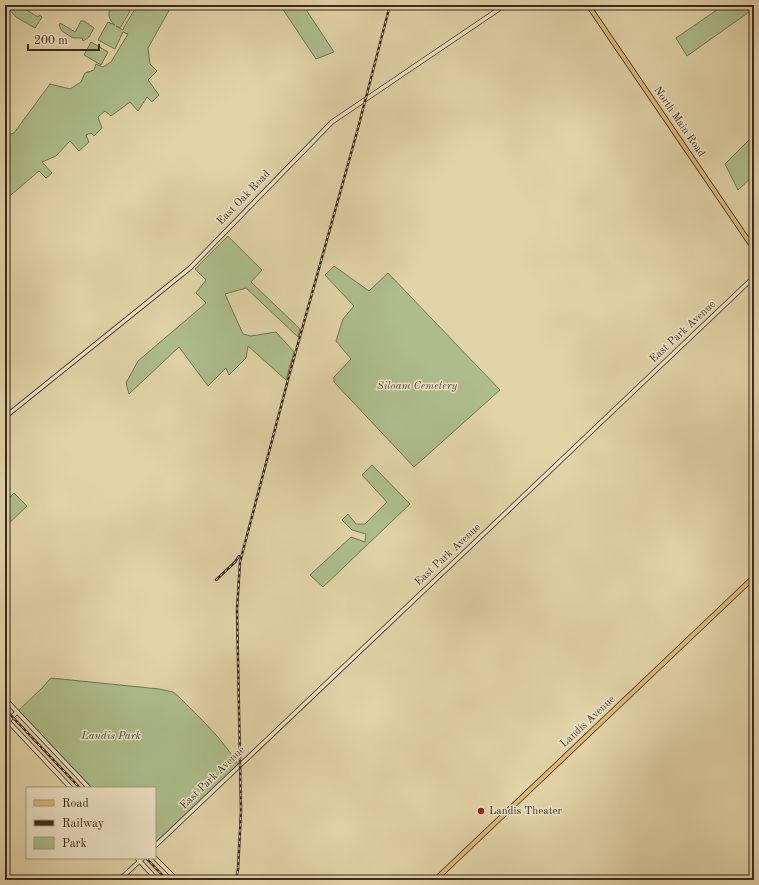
<svg xmlns="http://www.w3.org/2000/svg" width="759" height="885" viewBox="0 0 759 885" font-family="'Old Standard TT',serif">
  <rect width="100%" height="100%" fill="#e1d4a8"/>
  <filter id="stains"><feTurbulence type="fractalNoise" baseFrequency=".005" numOctaves="4"/><feColorMatrix values="0 0 0 0 .2 0 0 0 0 .09 0 0 0 0 .02 0 0 0 .5 -.17"/></filter>
  <radialGradient id="worn" r=".72"><stop offset=".6" stop-color="#630" stop-opacity="0"/><stop offset="1" stop-color="#630" stop-opacity=".3"/></radialGradient>
  <g fill="#adbe8c" stroke="#737456">
    <polygon points="5,5 27,5 25,9 38,17 39,15 42,17 35,28 16,17"/>
    <path d="M112,5H120L130,11L120,28L116,26L123,30L124,27L135,9L129,5H172L148,48L150,64L157,71L148,80L159,95L152,102L147,97L138,111L130,102L111,116L105,111L98,117L102,128L94,136L91,133L86,135L89,142L79,151L70,141L56,156L42,162L52,173L46,178L39,171L5,200V136L14,133L50,84L70,89L81,82L85,73L94,70L96,64L103,67L111,62L128,34L123,32L115,49L98,40L108,22L115,25C108,19 107,13 112,5Z"/>
    <polygon points="280,5 303,5 334,52 316,59"/>
    <polygon points="724,5 754,5 754,17 749,12 687,56 676,38"/>
    <polygon points="81,21 84,21 94,28 89,37 83,41 82,38 73,38 62,31 59,25 60,23 75,32"/>
    <polygon points="91,42 108,52 101,65 84,55"/>
    <polygon points="754,135 754,175 738,190 725,164"/>
    <polygon points="228,236 262,270 251,282 300,329 298,337 246,288 225,294 243,334 251,336 276,332 294,352 286,380 248,346 246,358 229,375 226,368 208,386 179,347 129,394 126,383 138,361 206,303 196,293 206,280 195,269"/>
    <polygon points="334,266 369,291 388,273 500,390 414,467 334,382 334,377 351,359 336,341 343,319 354,306 325,275"/>
    <polygon points="372,465 410,504 323,587 310,575 351,537 365,542 366,534 352,530 342,520 348,514 356,524 365,524 387,502 362,475"/>
    <polygon points="14,493 27,506 5,527 5,502"/>
    <path d="M51,678L159,689L173,692L178,696C200,718 223,739 239,766L155,846V788H89L17,712L42,688Z"/>
  </g>
  <g fill="none" stroke-linecap="round" stroke-linejoin="round">
    <g stroke="#39291f" stroke-width="5">
      <g id="secondary">
        <polyline points="5,417 190,268 332,122 505,5"/>
        <polyline points="5,699 89,788"/>
        <polyline points="5,718 71,788"/>
        <polyline points="8,721 17,712"/>
        <polyline points="155,846 754,277"/>
        <polyline points="137,858 157,880"/>
        <polyline points="155,858 177,880"/>
        <polyline points="119,880 143,858"/>
      </g>
    </g>
    <g stroke="#39291f" stroke-width="5.5">
      <g id="primary">
        <polyline points="588,5 754,249"/>
        <polyline points="435,880 754,577"/>
      </g>
    </g>
    <use href="#secondary" stroke="#ece3c6" stroke-width="3.5"/>
    <use href="#primary" stroke="#e0ba74" stroke-width="4"/>
    <g stroke="#39291f" stroke-width="2.5">
      <g id="rail">
        <polyline points="216,580 235,562 239,556"/>
        <polyline points="5,709 80,788"/>
        <polyline points="146,858 167,880"/>
        <polyline points="236,880 238,869 241,811 237,610 240,562 289,376 357,132 390,5"/>
      </g>
    </g>
    <use href="#rail" stroke="#ece3c6" stroke-width="1" stroke-dasharray="3" stroke-linecap="butt"/>
  </g>
  <circle fill="#8f2418" stroke="#ece3c6" stroke-width="1.5" cx="481" cy="811" r="4"/>
  <g text-anchor="middle" dominant-baseline="central" stroke-width="3" stroke-linejoin="round" paint-order="stroke">
    <g font-size="11" fill="#39291f" stroke="#ece3c6">
      <text transform="translate(679 122) rotate(56)">North Main Road</text>
      <text transform="translate(244 198) rotate(-46)">East Oak Road</text>
      <text transform="translate(683 332) rotate(-43)">East Park Avenue</text>
      <text transform="translate(448 555) rotate(-43)">East Park Avenue</text>
      <text transform="translate(588 722) rotate(-43)">Landis Avenue</text>
      <text transform="translate(213 778) rotate(-44)">East Park Avenue</text>
    </g>
    <g font-size="11" font-style="italic" fill="#504735" stroke="#ece3c6">
      <text x="417" y="386">Siloam Cemetery</text>
      <text x="111" y="736">Landis Park</text>
    </g>
    <g font-size="11" fill="#39291f" stroke="#ece3c6" text-anchor="start">
      <text x="489" y="811">Landis Theater</text>
    </g>
  </g>
  <rect width="759" height="885" fill="none" stroke="#e1d4a8" stroke-width="20"/>
  <rect x="6" y="6" width="747" height="873" fill="none" stroke="#39291f" stroke-width="2"/>
  <rect x="10" y="10" width="739" height="865" fill="none" stroke="#39291f"/>
  <rect x="26" y="787" width="130" height="72" fill="#ece3c6" stroke="#a49983"/>
  <rect x="34" y="800" width="20" height="6" fill="#e0ba74" stroke="#a49983"/>
  <text x="62" y="807" font-size="12" fill="#39291f">Road</text>
  <rect x="34" y="820" width="20" height="6" fill="#39291f" stroke="#a49983"/>
  <text x="62" y="827" font-size="12" fill="#39291f">Railway</text>
  <rect x="34" y="837" width="20" height="12" fill="#adbe8c" stroke="#a49983"/>
  <text x="62" y="847" font-size="12" fill="#39291f">Park</text>
  <path d="M28 44v6h71v-6" fill="none" stroke="#39291f" stroke-width="2"/>
  <text x="34" y="44" font-size="12" fill="#39291f" stroke="#ece3c6" stroke-width="3" paint-order="stroke">200 m</text>
  <rect width="100%" height="100%" filter="url(#stains)"/>
  <rect width="100%" height="100%" fill="url(#worn)"/>
</svg>
